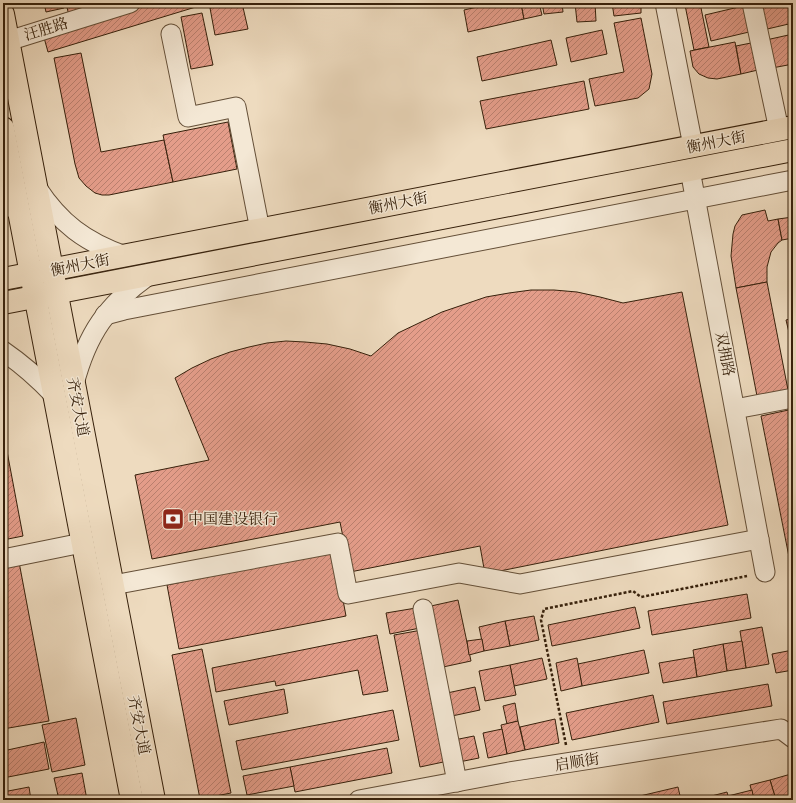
<svg xmlns="http://www.w3.org/2000/svg" width="796" height="803" viewBox="0 0 796 803" font-family="Alegreya,'Noto Serif SC',serif">
  <defs>
    <pattern id="building-hatch" width="6" height="6" patternUnits="userSpaceOnUse"><rect width="6" height="6" fill="#e49d8a"/><path d="M-1 1l2-2M0 6l6-6M5 7l2-2" fill="none" stroke="#ba806f"/></pattern>
  </defs>
  <rect width="100%" height="100%" fill="#eedbbf"/>
  <filter id="stains"><feTurbulence type="fractalNoise" baseFrequency=".005" numOctaves="4"/><feColorMatrix values="0 0 0 0 .2 0 0 0 0 .09 0 0 0 0 .02 0 0 0 .5 -.17"/></filter>
  <radialGradient id="worn" r=".72"><stop offset=".6" stop-color="#630" stop-opacity="0"/><stop offset="1" stop-color="#630" stop-opacity=".3"/></radialGradient>
  <g fill="url(#building-hatch)" stroke="#36200b">
    <polygon points="44,3 63,3 64,8 46,12"/>
    <polygon points="66,3 90,3 92,9 69,16"/>
    <polygon points="149,3 198,3 199,6 48,52 43,34"/>
    <polygon points="237,3 242,3 248,29 215,35 210,8"/>
    <polygon points="495,3 521,3 524,19 468,32 464,10"/>
    <polygon points="521,3 539,3 542,15 524,19"/>
    <polygon points="542,3 562,3 563,12 544,14"/>
    <polygon points="575,3 595,3 596,21 577,22"/>
    <polygon points="612,3 641,3 641,13 614,16"/>
    <polygon points="695,3 700,3 709,47 694,50 685,5"/>
    <polygon points="773,3 793,3 793,23 763,30 759,6"/>
    <polygon points="743,6 749,32 711,41 705,15"/>
    <polygon points="202,13 213,65 191,69 181,17"/>
    <polygon points="641,18 652,74 649,89 638,98 595,106 589,79 624,72 614,23"/>
    <polygon points="602,30 607,54 571,62 566,38"/>
    <polygon points="793,34 793,64 772,68 766,40"/>
    <polygon points="551,40 557,65 482,81 477,57"/>
    <polygon points="735,42 741,74 717,79 708,78 699,74 693,67 690,51"/>
    <polygon points="756,42 762,69 741,74 736,46"/>
    <polygon points="81,53 101,152 164,140 173,182 109,195 102,195 95,193 86,186 79,178 75,164 54,58"/>
    <polygon points="584,81 589,109 486,129 480,101"/>
    <polygon points="228,122 237,169 173,182 163,135"/>
    <polygon points="765,210 768,221 778,219 782,240 778,243 771,252 767,267 767,282 736,288 731,256 733,234 735,226 742,215"/>
    <polygon points="793,217 793,238 782,240 778,219"/>
    <polygon points="767,282 788,390 757,396 736,288"/>
    <polygon points="531,290 554,290 577,292 600,297 623,303 682,292 728,525 485,574 480,546 350,572 340,522 152,559 135,475 209,460 175,378 192,368 211,359 230,352 249,347 267,343 286,341 305,342 327,344 350,349 371,356 398,333 442,312 486,297 509,293"/>
    <polygon points="793,318 793,341 791,341 786,320"/>
    <polygon points="793,409 793,577 761,416"/>
    <polygon points="3,430 23,536 3,540"/>
    <polygon points="334,552 346,616 179,649 167,585"/>
    <polygon points="19,562 49,721 3,729 3,565"/>
    <polygon points="747,594 751,618 652,635 648,611"/>
    <polygon points="458,600 471,661 443,667 431,606"/>
    <polygon points="635,607 640,628 552,646 548,625"/>
    <polygon points="416,608 420,628 390,634 386,613"/>
    <polygon points="534,616 539,640 510,646 505,621"/>
    <polygon points="505,621 510,646 484,651 479,627"/>
    <polygon points="762,627 769,664 746,668 740,631"/>
    <polygon points="422,630 448,761 420,767 394,635"/>
    <polygon points="377,635 388,691 363,695 358,670 276,686 275,681 216,692 212,668"/>
    <polygon points="482,639 484,651 469,655 467,641"/>
    <polygon points="742,641 746,668 727,671 723,644"/>
    <polygon points="723,644 727,671 697,677 693,650"/>
    <polygon points="202,649 231,793 200,799 172,655"/>
    <polygon points="644,650 649,673 582,686 578,664"/>
    <polygon points="793,650 793,670 776,673 772,654"/>
    <polygon points="694,657 697,677 663,683 659,663"/>
    <polygon points="542,658 547,679 514,686 510,665"/>
    <polygon points="577,658 582,686 561,691 556,663"/>
    <polygon points="510,665 516,695 485,701 479,671"/>
    <polygon points="768,684 772,706 667,724 663,702"/>
    <polygon points="475,687 480,710 452,716 447,693"/>
    <polygon points="284,689 288,713 229,725 224,701"/>
    <polygon points="653,695 659,722 572,740 566,713"/>
    <polygon points="515,703 518,721 507,724 503,706"/>
    <polygon points="393,710 399,740 242,770 236,741"/>
    <polygon points="76,718 85,765 52,772 42,725"/>
    <polygon points="555,719 559,743 525,750 520,727"/>
    <polygon points="518,721 525,750 507,754 501,725"/>
    <polygon points="502,729 507,754 488,758 483,733"/>
    <polygon points="474,736 479,758 459,762 454,740"/>
    <polygon points="44,742 49,769 3,778 3,751"/>
    <polygon points="387,748 392,773 295,792 290,767"/>
    <polygon points="290,767 294,786 247,795 243,776"/>
    <polygon points="82,773 87,800 59,800 54,778"/>
    <polygon points="791,774 793,780 793,800 776,800 770,780"/>
    <polygon points="770,780 776,800 754,800 750,785"/>
    <polygon points="29,787 31,800 3,800 3,792"/>
    <polygon points="678,787 681,800 623,800"/>
    <polygon points="752,790 754,800 729,800 728,796"/>
    <polygon points="727,792 729,800 696,800"/>
  </g>
  <g fill="none" stroke-linecap="round" stroke-linejoin="round">
    <g stroke="#644f38" stroke-width="21">
      <g id="minor">
        <polyline points="665,3 693,146"/>
        <polyline points="752,3 779,130"/>
        <polyline points="171,34 188,117 236,107 260,230"/>
        <polyline points="8,41 130,3"/>
        <polyline points="690,170 765,572"/>
        <path d="M37,188C60,223 85,242 125,256"/>
        <polyline points="3,209 14,188"/>
        <polyline points="105,315 124,310 793,180"/>
        <path d="M3,351C22,364 38,378 54,395"/>
        <path d="M74,384C87,334 107,305 149,275"/>
        <polyline points="735,409 793,398"/>
        <polyline points="3,559 82,543"/>
        <polyline points="113,585 338,543 348,594 459,573 520,584 759,539"/>
        <polyline points="423,609 457,782"/>
        <polyline points="359,800 509,772 781,729 793,738"/>
      </g>
    </g>
    <g stroke="#36200b" stroke-width="24">
      <g id="major">
        <polyline points="3,14 154,800"/>
        <polyline points="3,128 132,800"/>
        <polyline points="3,279 793,127"/>
        <polyline points="3,303 793,150"/>
      </g>
    </g>
    <polyline stroke="#36200b" stroke-width="2.5" stroke-dasharray="3 2" stroke-linecap="butt" points="566,745 541,620 544,609 633,591 641,597 747,576"/>
    <use href="#minor" stroke="#f4e8d5" stroke-width="19"/>
    <use href="#major" stroke="#eedbbf" stroke-width="22"/>
  </g>
  <defs>
    <g id="bank-square" transform="scale(1.15)"><rect x="-9" y="-9" width="18" height="18" rx="4" fill="#8f2418" stroke="#f4e8d5"/><path d="M-6-4H6V4H-6ZM0-2.3a2.3 2.3 0 1 0 0 4.6a2.3 2.3 0 1 0 0-4.6Z" fill="#fff"/></g>
  </defs>
  <g fill-rule="evenodd">
    <use href="#bank-square" x="173" y="519"/>
  </g>
  <g text-anchor="middle" dominant-baseline="central" stroke-width="3" stroke-linejoin="round" paint-order="stroke">
    <g font-size="15" fill="#36200b" stroke="#f4e8d5">
      <text transform="translate(46 29) rotate(-17)">汪胜路</text>
      <text transform="translate(716 142) rotate(-11)">衡州大街</text>
      <text transform="translate(398 203) rotate(-11)">衡州大街</text>
      <text transform="translate(80 265) rotate(-11)">衡州大街</text>
      <text transform="translate(725 354) rotate(79)">双拥路</text>
      <text transform="translate(78 407) rotate(79)">齐安大道</text>
      <text transform="translate(139 725) rotate(79)">齐安大道</text>
      <text transform="translate(577 762) rotate(-9)">启顺街</text>
    </g>
    <g font-size="15" fill="#36200b" stroke="#f4e8d5" text-anchor="start">
      <text x="188" y="519">中国建设银行</text>
    </g>
  </g>
  <rect width="796" height="803" fill="none" stroke="#eedbbf" stroke-width="16"/>
  <rect x="4" y="4" width="788" height="795" fill="none" stroke="#36200b" stroke-width="2"/>
  <rect x="8" y="8" width="780" height="787" fill="none" stroke="#36200b"/>
  <rect width="100%" height="100%" filter="url(#stains)"/>
  <rect width="100%" height="100%" fill="url(#worn)"/>
</svg>
